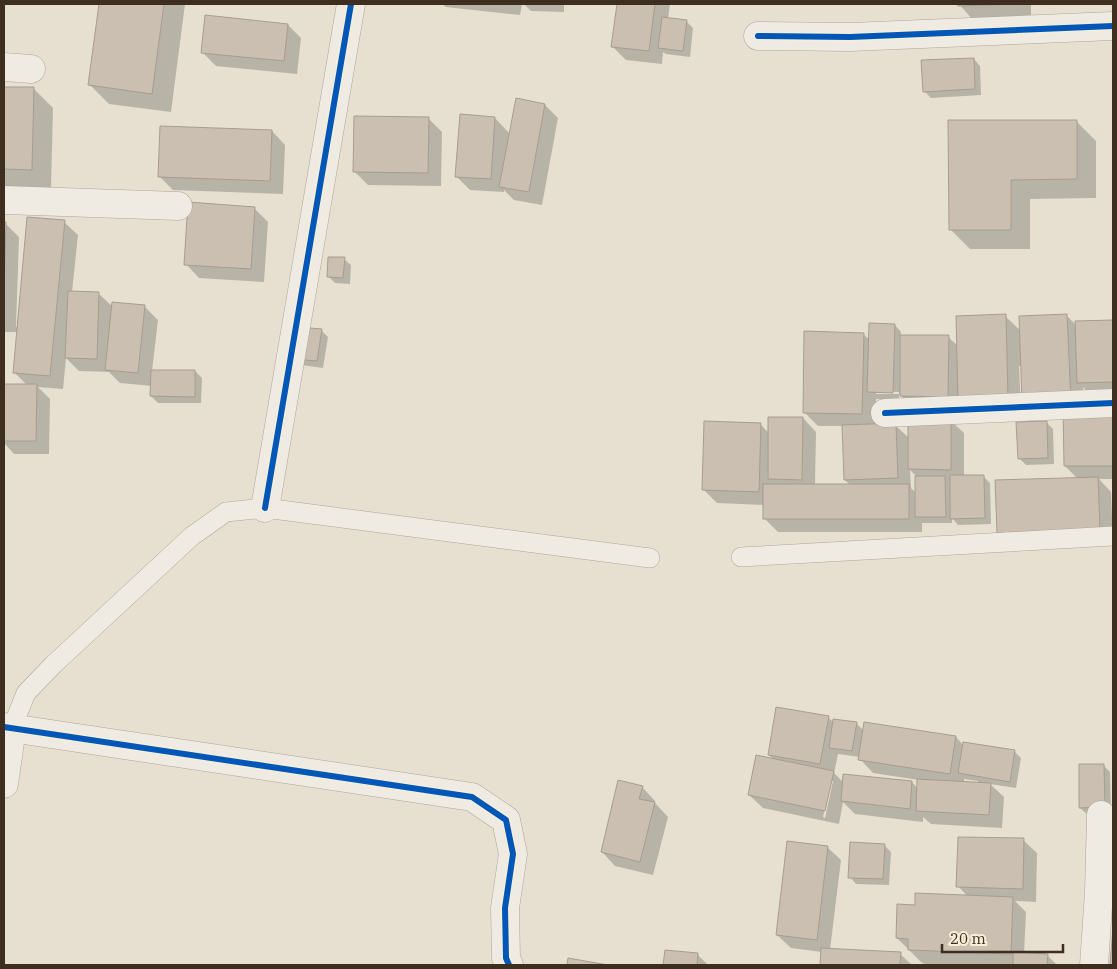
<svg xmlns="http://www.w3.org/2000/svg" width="1117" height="969" viewBox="0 0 1117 969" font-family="'IBM Plex Serif',serif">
  <rect width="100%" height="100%" fill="#e7e0d1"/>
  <g fill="#0003" fill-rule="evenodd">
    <polygon points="100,4 185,4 171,112 109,104 90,85"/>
    <polygon points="442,4 522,4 520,15 446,7"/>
    <polygon points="524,4 564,4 564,12 531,11"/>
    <polygon points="618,4 670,4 668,19 687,22 693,28 690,57 666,54 663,52 662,64 626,60 612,46"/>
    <polygon points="823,4 897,4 897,5 824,5"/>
    <polygon points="959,4 1031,4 1031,17 972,19"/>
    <polygon points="288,25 301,38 297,74 216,66 203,53"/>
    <polygon points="974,59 980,66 981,95 931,98 924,91"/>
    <polygon points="4,88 34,89 53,108 51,189 4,188"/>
    <polygon points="545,105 558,118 542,205 514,200 504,190 504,192 470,190 456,176 495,118 510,134"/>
    <polygon points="428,118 442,132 441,186 368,185 355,172"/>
    <polygon points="1077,122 1096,141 1096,198 1030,199 1030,249 970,249 950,229"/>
    <polygon points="272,131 285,145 283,194 173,190 159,176"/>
    <polygon points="254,208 268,222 264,282 199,278 186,264"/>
    <polygon points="64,222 78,235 72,292 99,294 113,307 144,306 158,320 152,371 195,371 202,378 201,403 158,403 151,396 152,386 120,383 109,372 79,371 66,358 63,389 38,387 50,399 49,454 14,454 4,443 4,384 5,385 27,385 14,372 18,332 4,332 4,224 6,224 19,237 16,327 18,327"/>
    <polygon points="344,259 351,265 350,284 335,283 328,276"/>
    <path d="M1005,316L1021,331L1067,316L1076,325V322L1113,321V395L1091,396L1083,387L1084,410L1113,409V479H1099L1111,492L1113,542L1012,546L998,532L1078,479L1065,466V414L1022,366H1019L1021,411L914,409L899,394V399H876L875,425H895L909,438L950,420L964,433V476H983L990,483L991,524L958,525L952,518V523H922V532H778L764,518V505L717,503L704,490L760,424L769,433L803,418L816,432L815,485H850L845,480L843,426H818L804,412L863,334L870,340L895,325L901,332V336L948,337L958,346ZM876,391L899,392V394H876ZM910,470L918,478L916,493L911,488Z"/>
    <polygon points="299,328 321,330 328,337 323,368 301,365"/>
    <polygon points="1046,422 1053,429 1054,464 1026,465 1019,458"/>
    <path d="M828,717L834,723H856L864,731L956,737L963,745L1014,751L1021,758L1016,788L990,784L1004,797L1002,828L931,824L923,817V822L855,814L843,802L839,824L763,808L749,795L774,760L769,755ZM838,754L860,757V759L873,773L919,780L918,789L912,782L844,783L834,773ZM964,779L978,781V783H964ZM831,781H833L825,818L823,817Z"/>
    <polygon points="1104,766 1110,772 1111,814 1087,814 1080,808"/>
    <polygon points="642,787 655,801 655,803 668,817 653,875 615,866 602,852"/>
    <polygon points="1023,840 1037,853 1036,902 1015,901 1026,912 1024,954 1047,955 1057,965 925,965 925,964 922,963 897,938 917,906 968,897 958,886"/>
    <polygon points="884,845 891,852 889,885 856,884 850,877"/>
    <polygon points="827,847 841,860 830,950 900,954 912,965 821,965 822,952 791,948 777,935"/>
    <polygon points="666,951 697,954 708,965 665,965"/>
  </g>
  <g fill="#cbbfb2" stroke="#a89c90">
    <polygon points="99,4 164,4 152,94 88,85"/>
    <polygon points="617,4 655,4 649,51 611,47"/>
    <polygon points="958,4 1018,4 958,6"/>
    <polygon points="205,15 288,24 284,61 201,53"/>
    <polygon points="662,17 687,20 683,51 658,48"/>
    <polygon points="974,58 975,89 923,92 921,60"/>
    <polygon points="4,87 34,87 32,170 4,169"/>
    <polygon points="516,98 545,104 529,192 499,187"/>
    <polygon points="460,114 495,117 491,179 455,177"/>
    <polygon points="354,116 429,117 428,173 353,172"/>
    <polygon points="948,120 1077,120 1077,179 1011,180 1011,230 949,230"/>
    <polygon points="160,126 272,130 270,181 158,177"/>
    <polygon points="188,202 255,207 251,269 184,265"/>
    <polygon points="27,217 65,220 50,376 13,373"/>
    <polygon points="4,222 6,222 4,291"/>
    <polygon points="328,257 345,257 343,278 327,277"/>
    <polygon points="68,291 99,292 97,359 65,358"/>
    <polygon points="112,302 145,305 138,373 105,370"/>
    <polygon points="1006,314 1008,398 958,399 956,316"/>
    <polygon points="1067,314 1071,400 1022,402 1019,316"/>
    <polygon points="1113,320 1113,382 1077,383 1075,321"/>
    <polygon points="869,323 895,324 893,393 867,392"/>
    <polygon points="298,327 322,329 317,361 293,359"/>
    <polygon points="804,331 864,333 862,414 803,413"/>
    <polygon points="900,335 949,335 948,397 900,396"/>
    <polygon points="151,370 195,370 195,397 150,396"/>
    <polygon points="4,384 37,384 36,441 4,441"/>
    <polygon points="1063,408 1113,408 1113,466 1064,466"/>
    <polygon points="768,417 803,417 802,480 768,479"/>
    <polygon points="908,419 951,419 951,470 908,469"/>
    <polygon points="704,421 761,423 759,492 702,490"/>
    <polygon points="1047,421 1048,458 1018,459 1016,422"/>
    <polygon points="896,423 898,478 844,480 842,425"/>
    <polygon points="950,475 984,475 985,518 950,519"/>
    <polygon points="915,476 945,476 946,517 915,517"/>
    <polygon points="1098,477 1100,529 997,533 995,480"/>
    <rect x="763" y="484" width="146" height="35"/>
    <polygon points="776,707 829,716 820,764 768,755"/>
    <polygon points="833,719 857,722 852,751 829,748"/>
    <polygon points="864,722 956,736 950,774 858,760"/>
    <polygon points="963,742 1015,750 1010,782 958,773"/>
    <polygon points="756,755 834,771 825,811 748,795"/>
    <polygon points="1079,764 1104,764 1105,807 1079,808"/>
    <polygon points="843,774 912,781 910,809 841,801"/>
    <polygon points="917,779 991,783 989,815 916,811"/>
    <polygon points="618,780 643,786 639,799 655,802 640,862 601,852"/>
    <polygon points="958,837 1024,838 1023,889 956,887"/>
    <polygon points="787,841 828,846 817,940 776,935"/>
    <polygon points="850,842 885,844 883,879 848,878"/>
    <polygon points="915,893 1013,897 1011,954 908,950 908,939 896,938 897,904 915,905"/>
    <polygon points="1113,928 1113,965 1110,965"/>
    <polygon points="821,948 901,952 900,965 820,965"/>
    <polygon points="665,950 698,953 697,965 663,965"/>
    <polygon points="1013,952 1048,954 1047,965 1013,965"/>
    <polygon points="568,958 608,965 567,965"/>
  </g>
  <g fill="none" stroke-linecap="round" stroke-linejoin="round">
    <g stroke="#ada599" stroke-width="20">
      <g id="lane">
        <polyline points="741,557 1113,536"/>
        <polyline points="12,728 26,693 54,664 192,536 226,512 265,508 650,558"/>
      </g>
    </g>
    <g stroke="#ada599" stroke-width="29">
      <g id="street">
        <polyline points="758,36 850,37 1113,26"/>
        <polyline points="4,67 31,69"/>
        <polyline points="4,200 178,206"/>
        <polyline points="885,413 1113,403"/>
        <polyline points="265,508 351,4"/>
        <polyline points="4,727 472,797 506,820 513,854 505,908 506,958 509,965"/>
        <polyline points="4,784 12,728"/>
        <polyline points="1094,965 1099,892 1101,815"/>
      </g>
    </g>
    <use href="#lane" stroke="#efebe3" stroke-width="19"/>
    <use href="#street" stroke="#efebe3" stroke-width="28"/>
    <g stroke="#f7eed8" stroke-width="9">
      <g id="cycleway">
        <polyline points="758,36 850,37 1113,26"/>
        <polyline points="885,413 1113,403"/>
        <polyline points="265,508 351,4"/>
        <polyline points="4,727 472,797 506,820 513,854 505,908 506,958 509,965"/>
      </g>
    </g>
    <use href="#cycleway" stroke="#0057b8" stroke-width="6"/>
  </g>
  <rect width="1117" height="969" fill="none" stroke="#3d2e20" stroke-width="10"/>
  <path d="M942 944v8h121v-8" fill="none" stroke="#3d2e20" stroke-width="2.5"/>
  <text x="950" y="944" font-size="15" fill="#3d2e20" stroke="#f7eed8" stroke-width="4" paint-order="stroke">20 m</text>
</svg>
